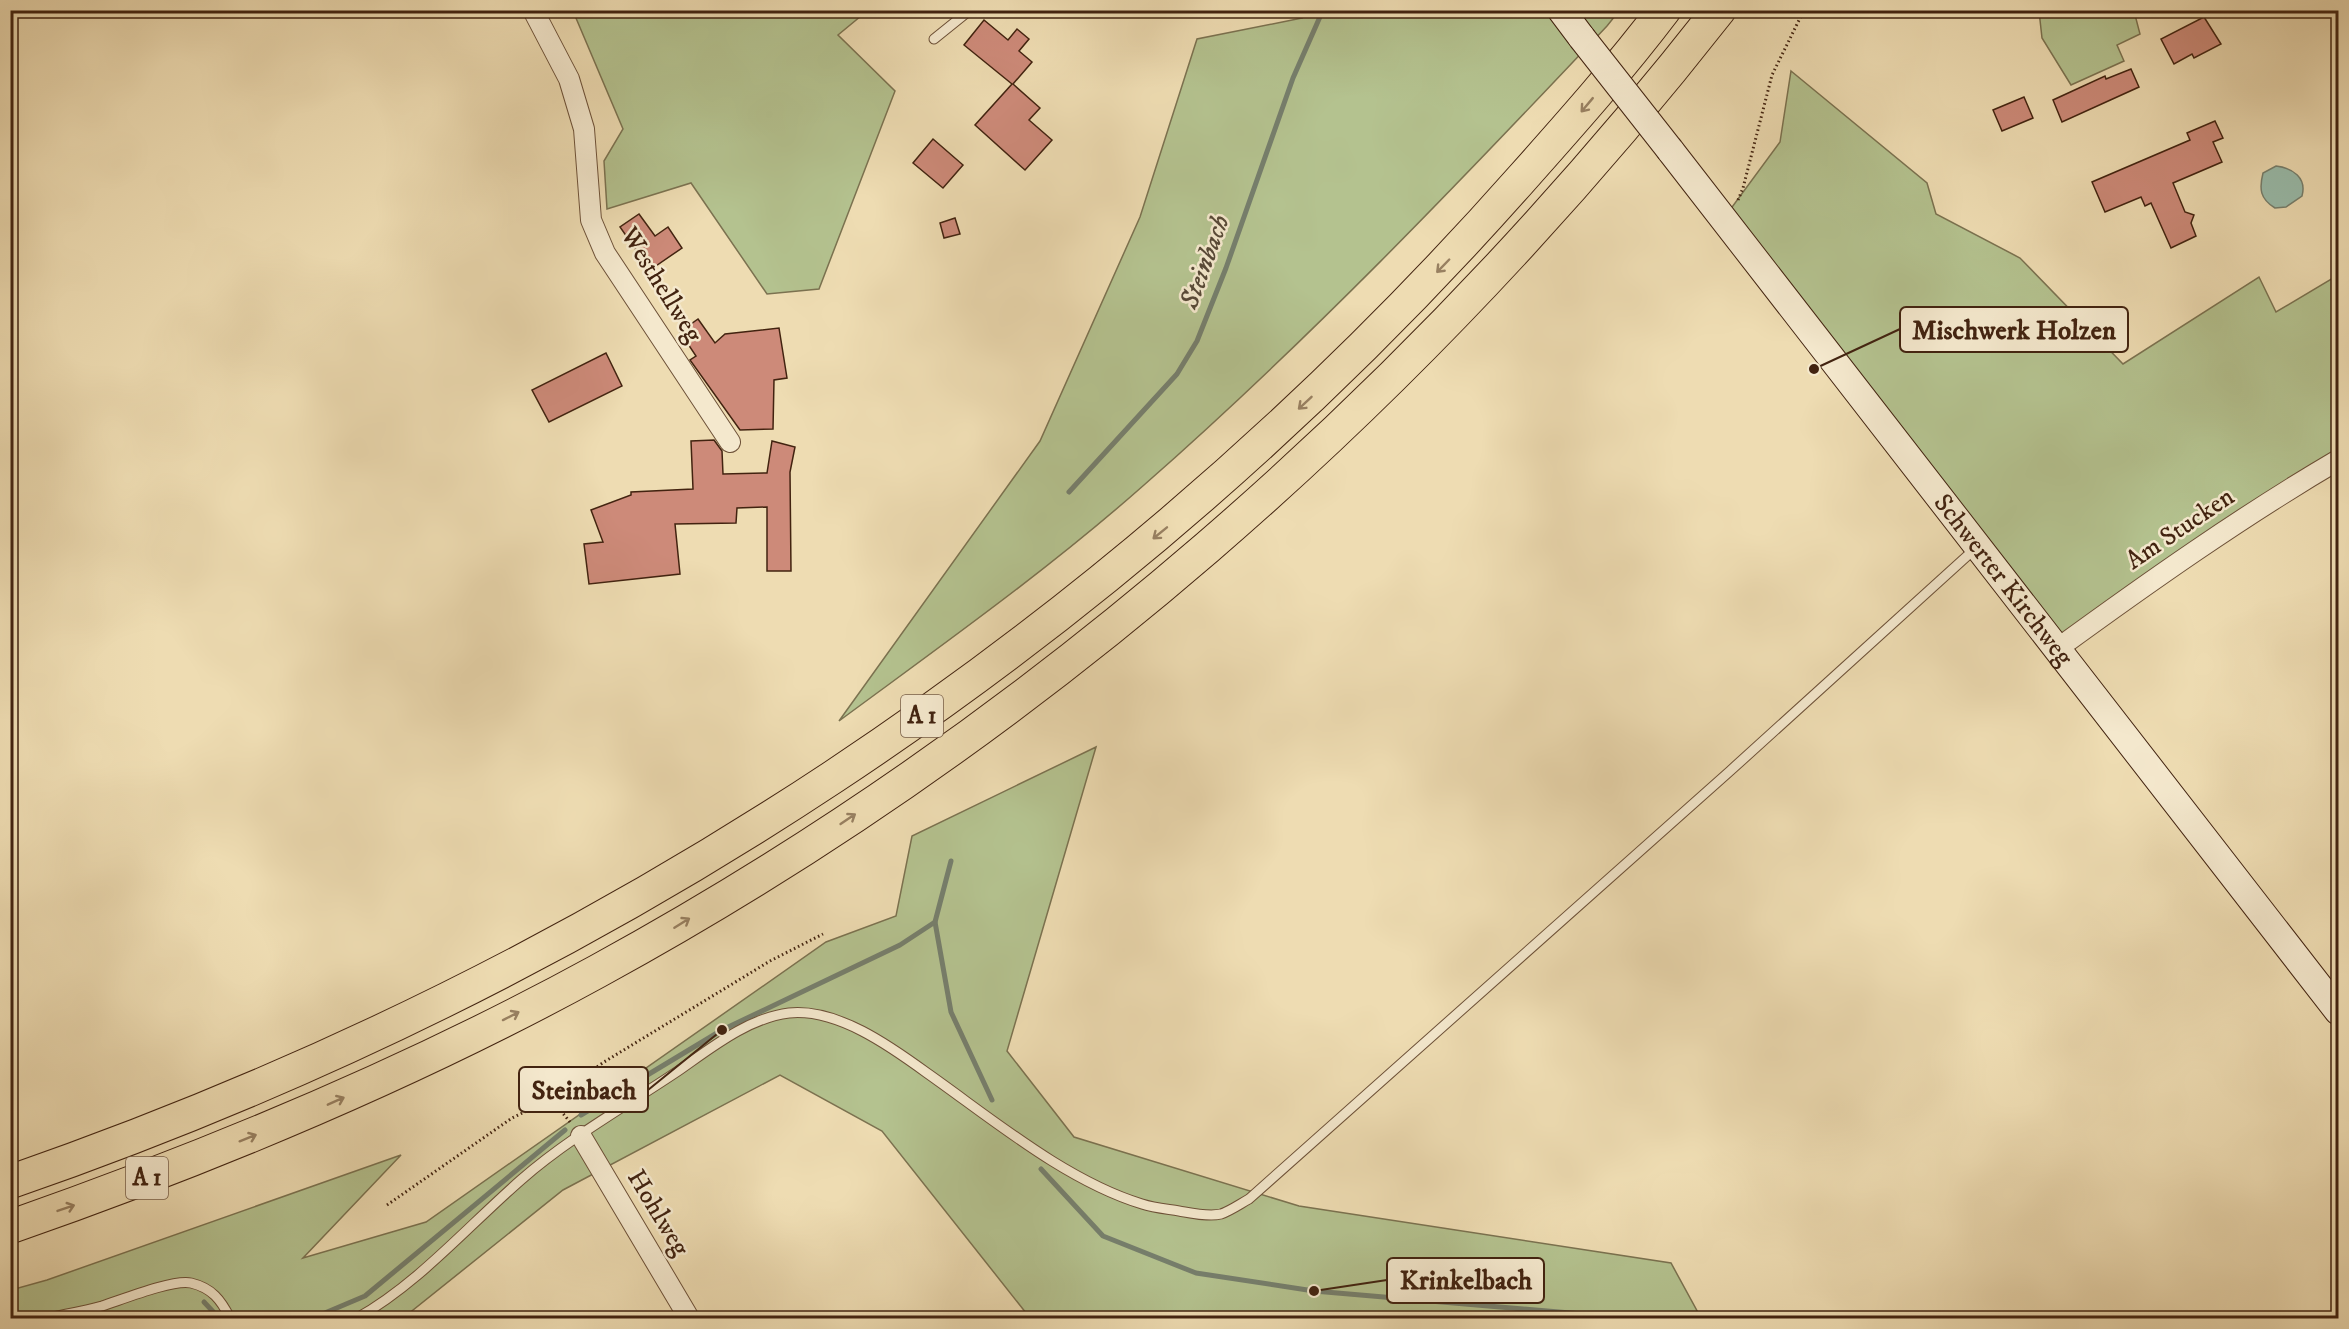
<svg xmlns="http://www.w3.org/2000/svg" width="2349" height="1329" viewBox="0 0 2349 1329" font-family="'IM FELL DW Pica',serif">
  <rect width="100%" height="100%" fill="#eedcb2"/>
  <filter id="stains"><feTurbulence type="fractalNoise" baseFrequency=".00333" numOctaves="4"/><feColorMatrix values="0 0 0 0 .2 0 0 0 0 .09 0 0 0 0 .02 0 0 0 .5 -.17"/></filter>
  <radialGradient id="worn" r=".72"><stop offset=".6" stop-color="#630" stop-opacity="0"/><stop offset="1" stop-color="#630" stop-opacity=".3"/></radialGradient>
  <g fill="#b4c28f" stroke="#7b7250" stroke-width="1.5">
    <polygon points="573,11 867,11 838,35 895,91 819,289 767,294 691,183 607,209 604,161 623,129"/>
    <path d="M1296,11H1619L1607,26C1458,184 1307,342 1144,485C1048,570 942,645 839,721L1040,441L1140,217L1197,39L1302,18Z"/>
    <polygon points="2039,11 2134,11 2140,34 2117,45 2124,61 2071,85 2042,38"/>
    <polygon points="1791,71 1927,183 1936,214 2020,258 2123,364 2259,277 2276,312 2338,275 2338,460 2057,649 1724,218 1780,142"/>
    <polygon points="1096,747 1007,1051 1074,1137 1299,1206 1671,1263 1701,1318 1404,1314 1408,1318 1030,1318 882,1131 780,1075 563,1190 403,1318 11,1318 11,1290 47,1280 401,1155 303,1258 426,1222 826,942 896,916 912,836"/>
  </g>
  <path fill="#99bcab" stroke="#767f6d" stroke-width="1.5" d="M2276,166C2293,168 2307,178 2302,196L2286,207L2275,208C2260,199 2259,189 2263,173Z"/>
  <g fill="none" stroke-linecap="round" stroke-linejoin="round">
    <g stroke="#767f6d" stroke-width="5">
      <polyline points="1069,492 1177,374 1197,341 1226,268 1293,78 1323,10"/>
      <polyline points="935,922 951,1012 992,1100"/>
      <polyline points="581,1115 722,1030 900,945 935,922 951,861"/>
      <polyline points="1041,1169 1103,1236 1196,1273 1314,1291 1629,1318"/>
      <polyline points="204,1302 219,1318"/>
      <polyline points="313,1318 365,1296 565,1130"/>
    </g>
  </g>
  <g fill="#cd8a79" stroke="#422310" stroke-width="1.5">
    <polygon points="2204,17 2221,44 2194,58 2192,54 2174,64 2161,39"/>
    <polygon points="984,20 1008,40 1017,29 1029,39 1019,51 1032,62 1013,84 1040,108 1029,120 1052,140 1025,170 975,125 1012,84 964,45"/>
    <polygon points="2131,69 2139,87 2062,122 2053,100 2105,76 2106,79"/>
    <polygon points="2024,97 2033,118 2002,131 1993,110"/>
    <polygon points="2215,121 2223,138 2213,142 2222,162 2173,183 2185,212 2194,215 2191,223 2196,236 2171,248 2151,203 2145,206 2141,197 2105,212 2092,182 2190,140 2187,133"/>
    <polygon points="933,139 963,165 943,188 913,163"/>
    <polygon points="639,214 655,236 668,227 682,248 650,270 620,227"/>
    <polygon points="955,218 960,234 944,238 940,223"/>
    <polygon points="698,319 715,343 725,334 779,328 787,378 774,380 773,429 740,430 690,360 696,356 680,332"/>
    <polygon points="606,353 622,386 549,422 532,390"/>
    <polygon points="714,440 722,451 723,474 767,473 772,441 795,447 790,472 791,571 767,571 767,507 737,508 736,523 675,524 680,574 589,584 584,544 603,542 591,510 631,495 631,492 693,489 691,441"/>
  </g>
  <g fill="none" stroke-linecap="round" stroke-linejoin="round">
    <g stroke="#6d5138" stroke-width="11">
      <g id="lane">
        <polyline points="934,39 970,10"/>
        <path d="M48,1318C66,1314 84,1311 102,1306C121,1300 173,1279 191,1283C212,1288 221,1300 230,1318"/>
        <path d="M357,1318C418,1284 469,1225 522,1179C569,1138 626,1106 678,1071C711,1048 748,1018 789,1013C837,1008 890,1046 927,1073C991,1118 1066,1181 1142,1204C1154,1208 1167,1209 1179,1211C1191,1213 1208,1217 1221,1214C1230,1211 1240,1204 1249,1199L1730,771L1977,547"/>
      </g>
    </g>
    <g stroke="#6d5138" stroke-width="22">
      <g id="street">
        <polyline points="533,10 569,79 584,129 591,220 605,253 730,442"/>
        <path d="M2057,649C2149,582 2241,517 2338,460"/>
        <polyline points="581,1136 689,1318"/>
      </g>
    </g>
    <g stroke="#422310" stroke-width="29">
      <g id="secondary">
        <polyline points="1561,10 1582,38"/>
        <path id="s1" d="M1670,150L2338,1011"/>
      </g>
    </g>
    <g stroke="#422310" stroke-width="35">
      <g id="highway">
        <path d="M10,1182C596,979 1113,641 1524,176C1572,122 1620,68 1664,10"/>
        <path d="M10,1227C213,1156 410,1074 598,971C1034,733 1413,400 1719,10"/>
      </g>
    </g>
    <g stroke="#422310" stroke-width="3" stroke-dasharray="1.5 3" stroke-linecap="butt">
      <polyline points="1738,200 1743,188 1772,75 1804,10"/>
      <polyline points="552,1100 570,1122"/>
      <polyline points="387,1205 512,1118 551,1099 604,1062 770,961 823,934"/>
    </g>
    <use href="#lane" stroke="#f4e8cd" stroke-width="9"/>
    <use href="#street" stroke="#f4e8cd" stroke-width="20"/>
    <use href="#secondary" stroke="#f4e8cd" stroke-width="27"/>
    <use href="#highway" stroke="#eedcb2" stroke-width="33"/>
    <g stroke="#422310" stroke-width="29" stroke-linecap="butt">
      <polyline id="secondary-bridge" points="1582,38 1670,150"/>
    </g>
    <use href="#secondary-bridge" stroke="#f4e8cd" stroke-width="27"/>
  </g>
  <defs><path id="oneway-shaft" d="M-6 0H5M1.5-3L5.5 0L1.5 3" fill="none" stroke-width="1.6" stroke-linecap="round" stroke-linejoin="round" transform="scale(1.5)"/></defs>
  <g stroke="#988061">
    <use href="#oneway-shaft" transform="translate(1587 105) rotate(130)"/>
    <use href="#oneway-shaft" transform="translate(1443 266) rotate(134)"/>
    <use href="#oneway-shaft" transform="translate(1305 403) rotate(137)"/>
    <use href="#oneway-shaft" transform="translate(1160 533) rotate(141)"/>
    <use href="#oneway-shaft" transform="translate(848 819) rotate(-34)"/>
    <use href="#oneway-shaft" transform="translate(682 923) rotate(-32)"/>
    <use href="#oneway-shaft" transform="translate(511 1016) rotate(-27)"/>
    <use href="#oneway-shaft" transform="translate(336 1101) rotate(-24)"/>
    <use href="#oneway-shaft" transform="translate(248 1138) rotate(-22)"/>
    <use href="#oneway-shaft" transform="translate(66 1208) rotate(-19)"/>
  </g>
  <g text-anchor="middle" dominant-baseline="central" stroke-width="5" stroke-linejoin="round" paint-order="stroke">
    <g fill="#f4e8cd" stroke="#775e49" stroke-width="1.5">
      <rect x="901" y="695" width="42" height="42" rx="4.5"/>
      <rect x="126" y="1157" width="42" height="42" rx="4.5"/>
    </g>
    <g font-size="24" font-weight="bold" fill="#422310">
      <text x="922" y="716">A 1</text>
      <text x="147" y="1178">A 1</text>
    </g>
    <g font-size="26" fill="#422310" stroke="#f4e8cd">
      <text transform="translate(661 285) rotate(58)">Westhellweg</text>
      <text transform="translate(2180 529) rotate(-34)">Am Stucken</text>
      <text stroke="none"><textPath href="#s1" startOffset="544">Schwerter Kirchweg</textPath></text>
      <text transform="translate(658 1213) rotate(59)">Hohlweg</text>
    </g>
    <g font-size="27" font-style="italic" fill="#584937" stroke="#f4e8cd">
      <text transform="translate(1205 262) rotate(-70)">Steinbach</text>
    </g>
  </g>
  <path fill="none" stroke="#422310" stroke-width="2" d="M1814 369L1900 329M722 1030L648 1090M1314 1291L1387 1280"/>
  <g fill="#422310" stroke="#f4e8cd" stroke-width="2">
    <circle cx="1814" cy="369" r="6"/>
    <circle cx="722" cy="1030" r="6"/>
    <circle cx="1314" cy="1291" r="6"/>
  </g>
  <g fill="#f4e8cd" stroke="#422310" stroke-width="2">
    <rect x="1900" y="307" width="228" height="45" rx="6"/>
    <rect x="519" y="1067" width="129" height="45" rx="6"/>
    <rect x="1387" y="1258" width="157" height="45" rx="6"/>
  </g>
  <g font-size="27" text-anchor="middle" font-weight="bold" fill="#422310">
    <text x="2014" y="339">Mischwerk Holzen</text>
    <text x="584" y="1099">Steinbach</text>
    <text x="1466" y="1289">Krinkelbach</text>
  </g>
  <rect width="2349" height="1329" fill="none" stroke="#eedcb2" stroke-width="36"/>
  <rect x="12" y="12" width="2325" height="1305" fill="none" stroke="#422310" stroke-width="3"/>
  <rect x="18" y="18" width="2313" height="1293" fill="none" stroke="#422310" stroke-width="1.5"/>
  <rect width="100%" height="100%" filter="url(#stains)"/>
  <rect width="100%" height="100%" fill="url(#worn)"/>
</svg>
